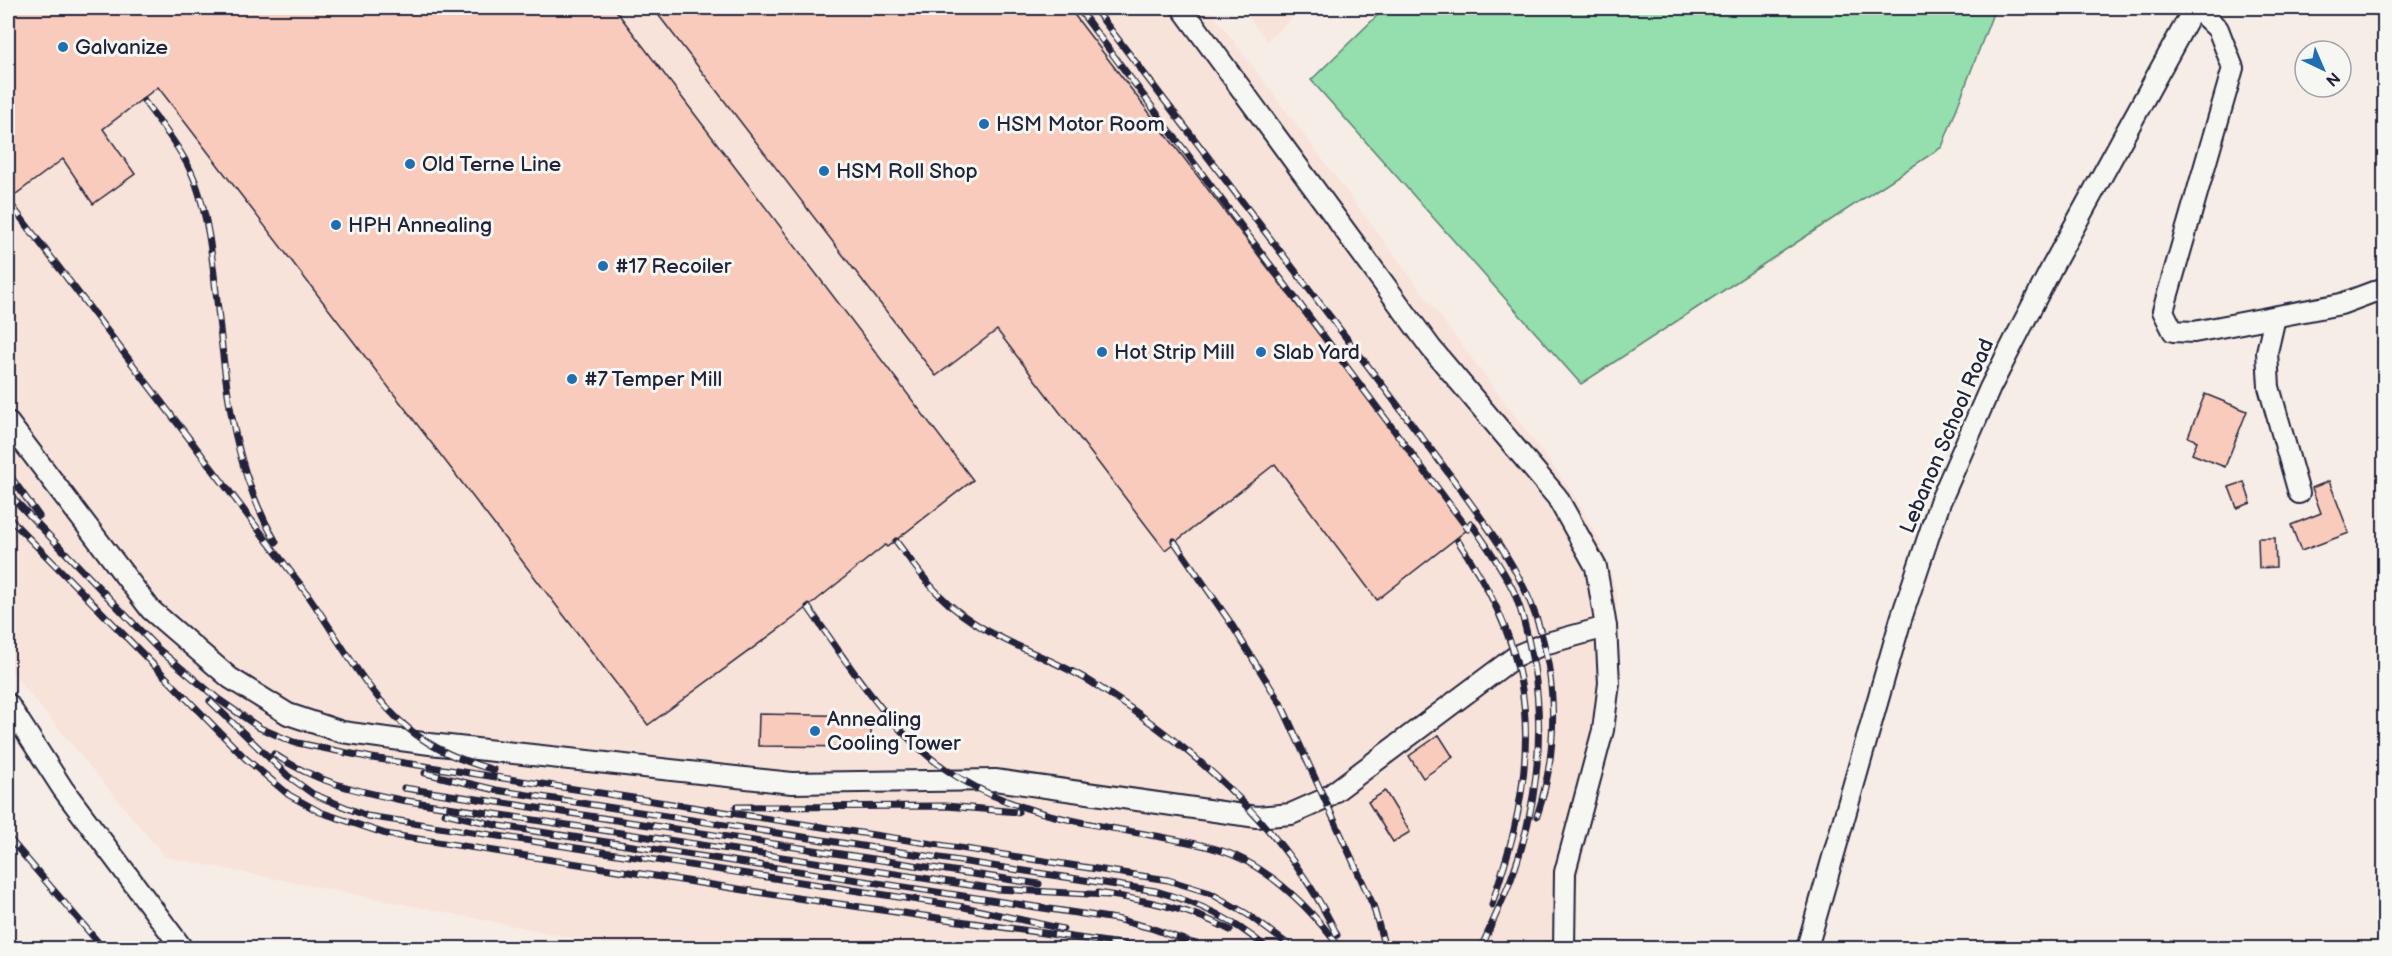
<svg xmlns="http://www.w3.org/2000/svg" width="2392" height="956" viewBox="0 0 2392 956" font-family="'Balsamiq Sans',sans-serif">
  <rect width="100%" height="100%" fill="#f7ede7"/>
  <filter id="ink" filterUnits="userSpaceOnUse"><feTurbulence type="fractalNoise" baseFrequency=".0167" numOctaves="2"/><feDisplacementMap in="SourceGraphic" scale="12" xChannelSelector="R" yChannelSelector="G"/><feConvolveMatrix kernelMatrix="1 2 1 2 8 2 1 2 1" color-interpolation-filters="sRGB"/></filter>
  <g filter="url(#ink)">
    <g fill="#f8e3da">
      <polygon points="8,8 1209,8 1570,489 1600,540 1617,593 1617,714 1562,948 624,948 165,857 8,668"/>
      <polygon points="1241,8 1303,8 1267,41"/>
    </g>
    <polygon fill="#95dead" stroke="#5c8074" stroke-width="1.5" points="1385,8 1995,8 1942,147 1581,384 1311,80"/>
    <g fill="#f9cbbc" stroke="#22223b" stroke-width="1.5">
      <polygon points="8,8 614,8 973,480 887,547 885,545 798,615 648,725 158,87 103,129 135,174 93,204 63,159 8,200"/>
      <polygon points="653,8 1069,8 1468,529 1377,600 1275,464 1165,550 997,330 936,376"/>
      <polygon points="2205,394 2247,411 2225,467 2192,454 2197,441 2188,437"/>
      <polygon points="2329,481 2349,533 2301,551 2291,525 2321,513 2312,488"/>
      <polygon points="2244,482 2251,503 2237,508 2229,487"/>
      <polygon points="2258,538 2275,538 2276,567 2259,568"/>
      <polygon points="759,714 871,716 871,747 758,746"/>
      <polygon points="1439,735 1453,757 1423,778 1409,756"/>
      <polygon points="1385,791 1410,832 1393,842 1368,802"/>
    </g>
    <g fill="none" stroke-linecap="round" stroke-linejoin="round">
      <g stroke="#22223b" stroke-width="24">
        <g id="minor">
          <polyline points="2196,8 2218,29 2233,68 2163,311 2173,331 2194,332 2341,304 2384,288"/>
          <polyline points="2275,317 2267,352 2269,387 2299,493"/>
          <polyline points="8,422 151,610 230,678 288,714 342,732 430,744 792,783 995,780 1257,817 1291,814 1325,799 1516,656 1544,644 1606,627 1596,567 1557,497 1431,348 1182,8"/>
          <polyline points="8,704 63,789 182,948"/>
          <polyline points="1564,948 1565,872 1603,730 1609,683 1606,627"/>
          <polyline points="1807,948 1901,619 1940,502 1990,388 2052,267 2194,8"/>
        </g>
      </g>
      <use href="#minor" stroke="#f6f6f2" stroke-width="20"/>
      <g stroke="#22223b" stroke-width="7">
        <g id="rail">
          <path d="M1078,8L1468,529L1471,523C1486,545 1502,567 1514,592C1524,616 1529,642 1534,667C1545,738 1536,814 1510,882C1501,904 1491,926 1481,948"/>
          <path d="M1094,8C1188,131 1283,255 1377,378C1405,415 1433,452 1461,490C1490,530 1520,570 1536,617C1558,680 1558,754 1537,816"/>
          <path d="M144,101C162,126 184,152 195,181C208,217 212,255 216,292C226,379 230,464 276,542"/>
          <path d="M12,206C108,332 204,458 300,584C336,632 363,691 409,729C434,750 463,761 494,770"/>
          <polyline points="8,473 39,516"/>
          <polyline points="8,493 157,648 218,699 260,728 293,742 372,758 1168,880 1210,893 1247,914 1293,948"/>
          <polyline points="8,517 245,758 289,795 320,812 386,834 783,896 1149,948"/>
          <path d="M896,541C914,565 931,590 955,609C995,642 1047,655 1091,682C1191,745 1286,827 1337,935"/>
          <polyline points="1174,541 1230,622 1282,706 1373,905 1385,948"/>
          <path d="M1458,541C1523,636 1540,717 1514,830C1508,856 1499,880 1492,905"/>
          <path d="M808,607C852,669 894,740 961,779C1021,815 1089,824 1156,836C1186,842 1217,846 1244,860C1283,881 1314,913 1340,948"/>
          <polyline points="210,701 288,776 313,794 367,816 964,907 1063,929"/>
          <path d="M274,754C316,782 353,790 401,800L996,889L1107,895"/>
          <path d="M425,773L496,790L1156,891C1201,904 1231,918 1267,948"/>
          <polyline points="404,788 1039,884"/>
          <polyline points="736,807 946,806 1018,812"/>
          <polyline points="445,813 500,826 1116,919 1151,928 1206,948"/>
          <polyline points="8,837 103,948"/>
          <path d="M1098,893C1143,900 1190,908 1230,930"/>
        </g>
      </g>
      <use href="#rail" stroke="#f6f6f2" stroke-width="4.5" stroke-dasharray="14" stroke-linecap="butt"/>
    </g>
  </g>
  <g fill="#1f6fb2" stroke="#f6f6f2" stroke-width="2">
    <circle cx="63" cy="47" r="6"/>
    <circle cx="984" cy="124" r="6"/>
    <circle cx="410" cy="164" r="6"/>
    <circle cx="824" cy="171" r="6"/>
    <circle cx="336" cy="225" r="6"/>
    <circle cx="603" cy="266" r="6"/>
    <circle cx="1102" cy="352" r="6"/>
    <circle cx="1261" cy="352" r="6"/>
    <circle cx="572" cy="379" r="6"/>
    <circle cx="815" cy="731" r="6"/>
  </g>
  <g text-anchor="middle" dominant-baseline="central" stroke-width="6" stroke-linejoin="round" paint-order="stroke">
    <g font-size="21" fill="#22223b" stroke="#f6f6f2" text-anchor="start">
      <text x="75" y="47">Galvanize</text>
      <text x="996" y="124">HSM Motor Room</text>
      <text x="422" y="164">Old Terne Line</text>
      <text x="836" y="171">HSM Roll Shop</text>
      <text x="348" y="225">HPH Annealing</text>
      <text x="615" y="266">#17 Recoiler</text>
      <text x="1114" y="352">Hot Strip Mill</text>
      <text x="1273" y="352">Slab Yard</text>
      <text x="584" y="379">#7 Temper Mill</text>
      <text x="827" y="719">Annealing<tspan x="827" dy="24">Cooling Tower</tspan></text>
    </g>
    <g font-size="21" fill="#22223b" stroke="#f6f6f2">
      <text transform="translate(1947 436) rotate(-67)">Lebanon School Road</text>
    </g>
  </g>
  <rect width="2392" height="956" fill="none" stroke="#f6f6f2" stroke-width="30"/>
  <rect x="15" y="15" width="2362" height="926" fill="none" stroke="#22223b" stroke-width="2" filter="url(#ink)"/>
  <g transform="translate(2323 69) rotate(136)"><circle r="28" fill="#f6f6f2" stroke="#a1a1a9" stroke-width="1.5"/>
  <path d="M0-4.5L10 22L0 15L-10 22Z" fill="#1f6fb2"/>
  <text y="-9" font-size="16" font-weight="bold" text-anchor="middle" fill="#22223b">N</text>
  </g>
</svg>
